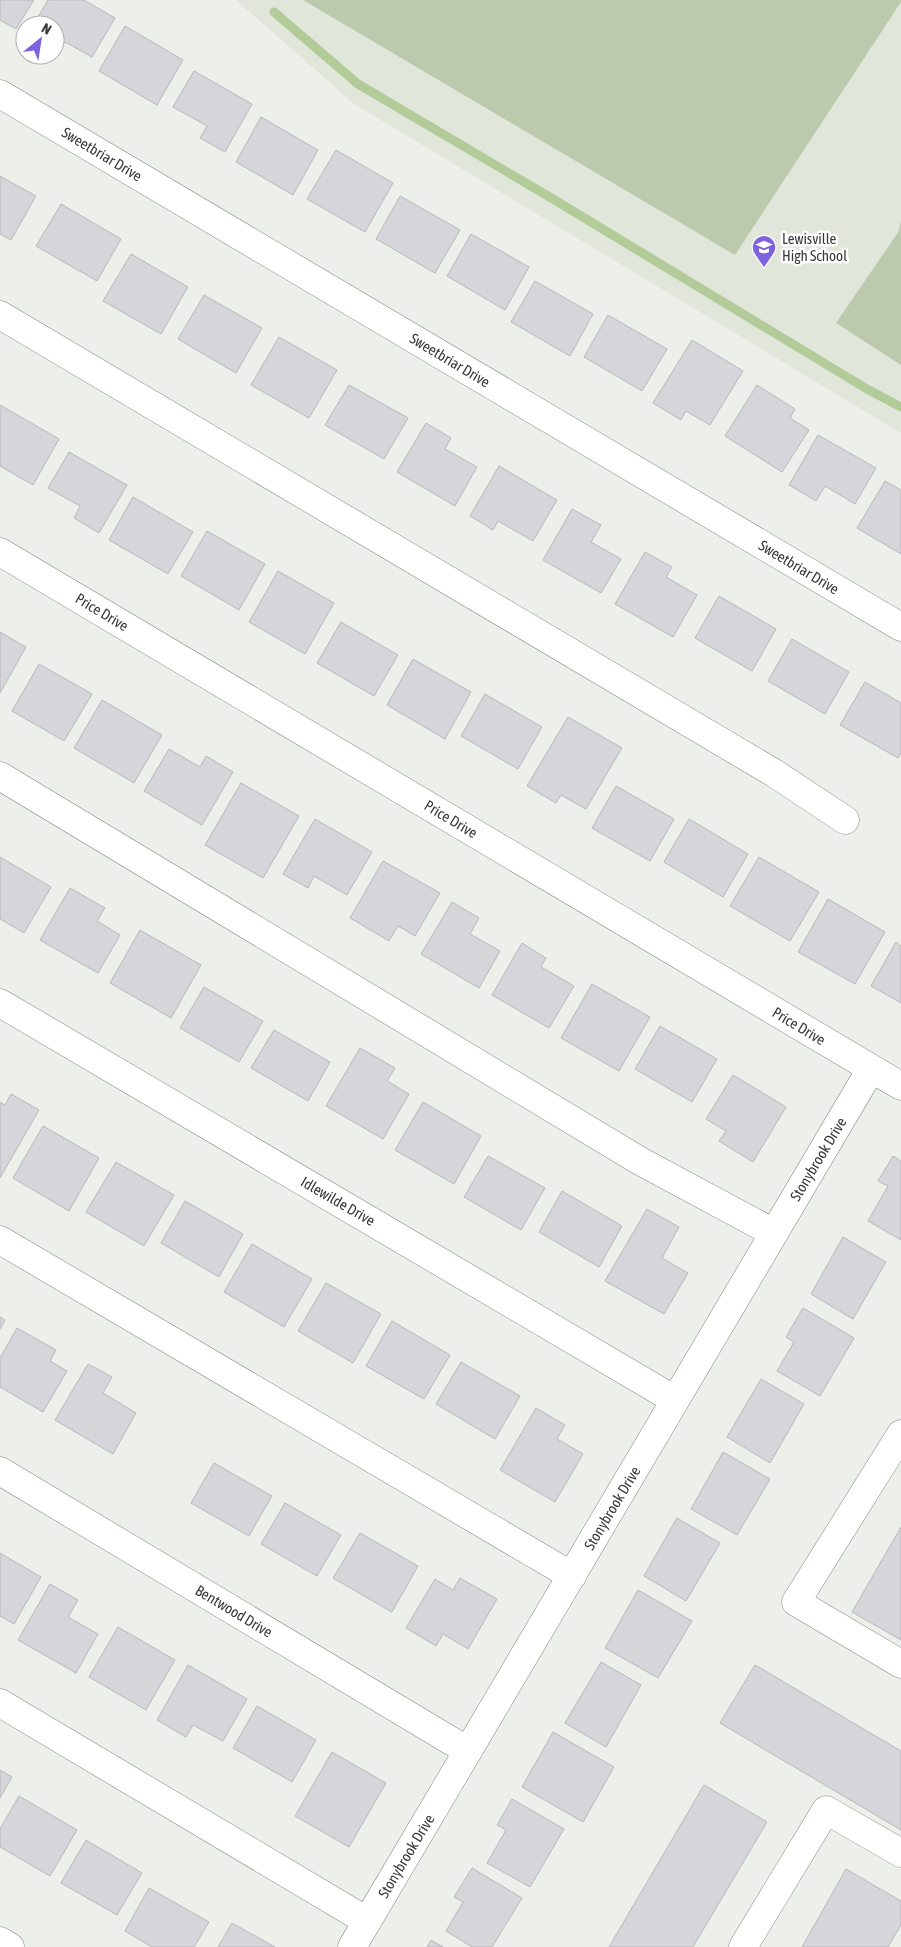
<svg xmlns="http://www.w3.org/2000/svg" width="901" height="1947" viewBox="0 0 901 1947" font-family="'Asap Condensed',sans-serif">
  <rect width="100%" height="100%" fill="#edefeb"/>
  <polygon fill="#e1e6db" points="236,0 901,0 901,433 354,104"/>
  <g fill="#bbcaac">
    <polygon points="303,0 901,0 901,2 735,255"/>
    <polygon points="901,220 901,365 836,323 899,231"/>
  </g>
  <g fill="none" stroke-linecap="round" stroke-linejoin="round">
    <polyline stroke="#b3cb99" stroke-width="9" points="274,12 358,84 553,199 867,389 901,407"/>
  </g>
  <g fill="#d6d5d9" stroke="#b8b8bc">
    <polygon points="0,0 34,0 16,29 0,20"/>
    <polygon points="48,0 84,0 115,18 92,57 65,42 58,53 55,51 55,25 33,25"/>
    <polygon points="125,26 183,60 157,105 99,71"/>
    <polygon points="194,71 252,104 225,152 200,138 207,126 173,107"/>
    <polygon points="261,117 318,150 293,195 236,162"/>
    <polygon points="336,150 393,183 365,232 307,199"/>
    <polygon points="0,176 36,196 11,240 0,234"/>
    <polygon points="400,196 460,230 435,273 376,239"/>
    <polygon points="61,204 121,239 97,281 36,246"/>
    <polygon points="471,234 529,267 505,310 447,276"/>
    <polygon points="131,254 188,287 161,334 103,301"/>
    <polygon points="535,281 593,314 570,356 511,322"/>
    <polygon points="204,295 262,328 236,373 178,339"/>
    <polygon points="608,315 667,349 642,391 584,357"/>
    <polygon points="279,337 337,370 309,418 251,385"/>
    <polygon points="692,340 743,371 710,425 686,411 681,420 653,403"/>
    <polygon points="349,385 408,418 384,459 325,425"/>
    <polygon points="757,385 795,409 790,418 809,430 782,472 725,436"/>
    <polygon points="0,405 59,439 33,485 0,466"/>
    <polygon points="426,423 451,438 445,449 477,467 455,506 397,472"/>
    <polygon points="818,435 876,468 855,504 825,486 816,501 789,485"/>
    <polygon points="69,452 127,485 99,533 74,518 80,506 48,488"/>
    <polygon points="499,466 557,500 533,541 498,521 493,530 470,516"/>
    <polygon points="885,481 901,490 901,554 857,528"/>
    <polygon points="133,497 193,532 168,574 109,540"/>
    <polygon points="572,509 601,525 591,542 621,559 601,593 543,560"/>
    <polygon points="207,531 265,564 239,610 181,576"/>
    <polygon points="645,552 672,567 666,577 697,595 673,637 615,604"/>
    <polygon points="278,571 334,603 305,654 249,622"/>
    <polygon points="719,596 776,629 752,671 695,638"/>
    <polygon points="341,622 398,655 374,696 317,663"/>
    <polygon points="0,632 26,647 0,693"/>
    <polygon points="792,639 849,672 825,714 768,681"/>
    <polygon points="413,659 471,692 445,739 387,705"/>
    <polygon points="39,664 92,694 64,741 12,711"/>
    <polygon points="865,682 901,703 901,753 898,758 840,725"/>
    <polygon points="485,694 542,727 518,769 461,736"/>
    <polygon points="102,700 162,735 134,783 74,748"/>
    <polygon points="568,717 622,748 586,809 561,795 556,803 527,786"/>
    <polygon points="169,749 200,767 206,756 233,772 202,825 144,791"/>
    <polygon points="241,783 299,816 263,878 205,845"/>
    <polygon points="616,786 674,819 650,861 592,828"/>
    <polygon points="315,819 372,852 347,895 314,876 308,888 283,874"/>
    <polygon points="689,819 748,854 723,897 664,862"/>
    <polygon points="0,857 51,887 24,933 0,919"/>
    <polygon points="759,857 819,892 790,941 730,906"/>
    <polygon points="383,861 440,893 415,936 398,926 389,941 350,918"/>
    <polygon points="70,888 105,908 97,921 120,935 98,973 40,940"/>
    <polygon points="828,899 885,932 855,984 798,952"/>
    <polygon points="452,902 479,918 470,934 500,951 479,988 421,954"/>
    <polygon points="140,930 201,965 171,1018 110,983"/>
    <polygon points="896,942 901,946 901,1003 871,986"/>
    <polygon points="522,943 546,958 541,967 574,986 549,1028 492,995"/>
    <polygon points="592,984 650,1017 619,1071 561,1038"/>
    <polygon points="204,987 263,1021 239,1062 180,1028"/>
    <polygon points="660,1026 717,1059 692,1102 635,1069"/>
    <polygon points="274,1030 330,1062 308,1101 251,1068"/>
    <polygon points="360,1048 395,1068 387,1081 409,1094 383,1139 326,1106"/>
    <polygon points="733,1075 786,1107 753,1162 719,1141 726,1131 706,1119"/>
    <polygon points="11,1094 39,1110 0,1178 0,1102 5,1105"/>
    <polygon points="423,1102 481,1136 454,1184 395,1150"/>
    <polygon points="43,1126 99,1158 69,1211 13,1178"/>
    <polygon points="488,1156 545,1188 521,1230 464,1197"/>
    <polygon points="893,1156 901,1161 901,1240 868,1221 888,1186 878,1181"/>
    <polygon points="116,1162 174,1195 144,1246 86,1212"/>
    <polygon points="562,1191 622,1226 599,1267 539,1232"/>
    <polygon points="185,1201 243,1234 219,1277 161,1243"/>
    <polygon points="647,1209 679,1227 662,1258 688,1273 664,1314 605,1281"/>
    <polygon points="843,1237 886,1262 853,1319 811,1294"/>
    <polygon points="252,1244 312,1279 284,1327 224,1292"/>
    <polygon points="326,1283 381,1314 353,1363 298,1331"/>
    <polygon points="803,1308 854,1338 820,1396 777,1371 794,1342 786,1337"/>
    <polygon points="0,1317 5,1320 0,1329"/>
    <polygon points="392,1321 450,1355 424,1399 366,1366"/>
    <polygon points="17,1328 56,1350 50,1361 67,1371 43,1412 0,1387 0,1358"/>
    <polygon points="461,1362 520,1396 495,1439 436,1404"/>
    <polygon points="88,1364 112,1377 103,1393 136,1413 113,1454 55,1420"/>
    <polygon points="761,1379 804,1404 770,1463 727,1437"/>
    <polygon points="536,1408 565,1425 557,1439 583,1454 555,1502 500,1470"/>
    <polygon points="723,1452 770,1479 737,1535 691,1509"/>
    <polygon points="214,1463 272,1496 249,1536 191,1503"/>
    <polygon points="285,1503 341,1535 317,1576 261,1544"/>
    <polygon points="677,1518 720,1543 686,1601 644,1576"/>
    <polygon points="901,1527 901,1640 852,1612"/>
    <polygon points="360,1533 418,1566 392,1612 333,1578"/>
    <polygon points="0,1553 41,1577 14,1624 0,1616"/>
    <polygon points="460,1578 497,1599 468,1649 443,1634 436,1646 406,1628 435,1579 453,1590"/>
    <polygon points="50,1584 78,1600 68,1617 98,1634 76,1673 18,1640"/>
    <polygon points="638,1590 692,1621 658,1678 605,1648"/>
    <polygon points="118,1627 175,1660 146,1710 89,1677"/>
    <polygon points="601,1662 641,1685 606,1747 565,1723"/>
    <polygon points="188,1665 247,1699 223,1741 193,1725 186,1737 157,1720"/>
    <polygon points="755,1665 901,1751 901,1830 720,1723"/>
    <polygon points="257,1706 316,1740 292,1782 233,1748"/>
    <polygon points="553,1732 614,1767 583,1822 522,1787"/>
    <polygon points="332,1752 386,1783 349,1847 295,1816"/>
    <polygon points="0,1770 12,1777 0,1798"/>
    <polygon points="704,1785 767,1822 693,1947 609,1947"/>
    <polygon points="19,1796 77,1830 50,1876 0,1847 0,1829"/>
    <polygon points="512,1799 564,1829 530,1887 487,1863 506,1830 497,1825"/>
    <polygon points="86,1840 142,1873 117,1915 61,1883"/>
    <polygon points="472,1868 522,1898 492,1947 472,1947 446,1931 463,1902 454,1897"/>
    <polygon points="846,1869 901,1901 901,1925 888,1947 802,1947"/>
    <polygon points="149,1888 209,1922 194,1947 152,1947 125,1931"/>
    <polygon points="232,1923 275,1947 218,1947"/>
    <polygon points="431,1940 443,1947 427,1947"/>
  </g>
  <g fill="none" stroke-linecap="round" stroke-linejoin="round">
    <g stroke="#878985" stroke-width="29">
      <g id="minor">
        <polyline points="0,94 901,627"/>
        <polyline points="0,315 774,773 845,820"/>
        <polyline points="0,552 901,1086"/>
        <polyline points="0,776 640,1161 774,1233"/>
        <polyline points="0,1003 675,1400"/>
        <polyline points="0,1240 572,1576"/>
        <polyline points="901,1434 796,1602 901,1664"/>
        <polyline points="0,1471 468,1751"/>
        <polyline points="0,1703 367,1921"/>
        <polyline points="0,1941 10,1947"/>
        <polyline points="352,1947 871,1069"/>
        <polyline points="743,1947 826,1810 901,1853"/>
      </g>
    </g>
    <use href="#minor" stroke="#fff" stroke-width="28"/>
  </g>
  <defs>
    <g id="school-pin" transform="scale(1.25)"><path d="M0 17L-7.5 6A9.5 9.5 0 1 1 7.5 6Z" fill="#7e61dc" stroke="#fff"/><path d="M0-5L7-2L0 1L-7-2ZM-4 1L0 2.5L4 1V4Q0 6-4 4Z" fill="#fff"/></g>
  </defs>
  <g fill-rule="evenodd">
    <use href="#school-pin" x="764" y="247"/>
  </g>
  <g text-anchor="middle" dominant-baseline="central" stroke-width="5" stroke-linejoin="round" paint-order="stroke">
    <g font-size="15" fill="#393a38" stroke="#fff">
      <text transform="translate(102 154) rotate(31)">Sweetbriar Drive</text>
      <text transform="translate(450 360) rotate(31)">Sweetbriar Drive</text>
      <text transform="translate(799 567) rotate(31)">Sweetbriar Drive</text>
      <text transform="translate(102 612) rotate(31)">Price Drive</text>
      <text transform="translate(451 819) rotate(31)">Price Drive</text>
      <text transform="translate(799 1026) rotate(31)">Price Drive</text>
      <text transform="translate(818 1159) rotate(-59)">Stonybrook Drive</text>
      <text transform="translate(338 1201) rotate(30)">Idlewilde Drive</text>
      <text transform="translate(612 1508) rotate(-59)">Stonybrook Drive</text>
      <text transform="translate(234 1611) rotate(31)">Bentwood Drive</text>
      <text transform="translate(406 1856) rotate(-59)">Stonybrook Drive</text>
    </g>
    <g font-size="15" fill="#393a38" stroke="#fff" text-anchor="start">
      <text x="782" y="238">Lewisville<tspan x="782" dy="17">High School</tspan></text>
    </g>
  </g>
  <g transform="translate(40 40) rotate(30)"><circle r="24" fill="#ffffff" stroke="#b0b0af"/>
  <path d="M0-4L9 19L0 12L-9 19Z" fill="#7e61dc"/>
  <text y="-8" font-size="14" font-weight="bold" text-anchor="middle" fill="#393a38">N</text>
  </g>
</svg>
